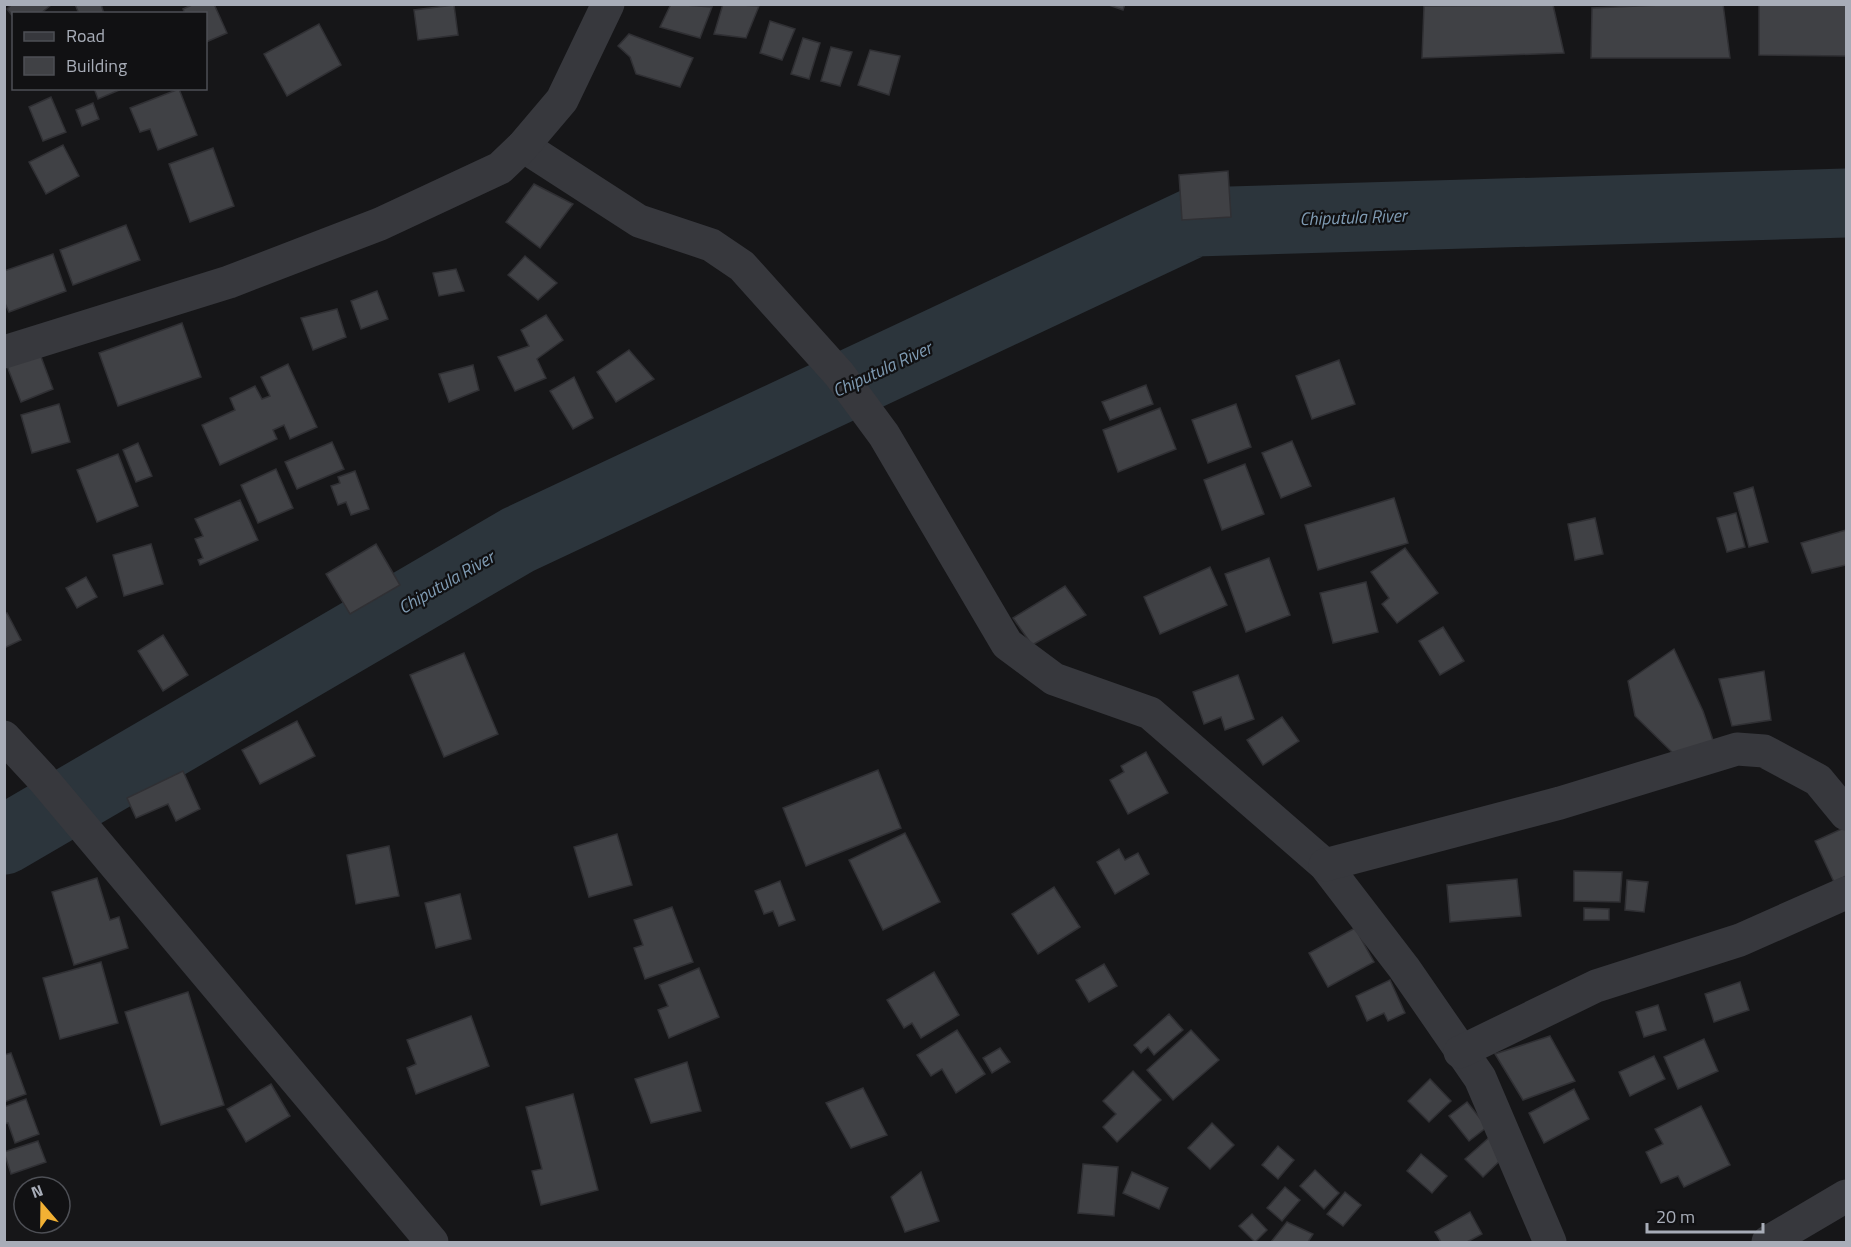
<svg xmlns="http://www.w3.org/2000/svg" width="1851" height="1247" viewBox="0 0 1851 1247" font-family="'Titillium Web',sans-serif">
  <rect width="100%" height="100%" fill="#161618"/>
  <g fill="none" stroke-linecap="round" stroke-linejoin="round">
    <polyline stroke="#2c353c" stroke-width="69" points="4,840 518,540 1195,222 1846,203"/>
  </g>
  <g fill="#404145" stroke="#303034" stroke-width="1.5">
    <polygon points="12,4 50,4 51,5 40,14 14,14 14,18 7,9"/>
    <polygon points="75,4 101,4 104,14 79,14"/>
    <polygon points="194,4 214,4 227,33 206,42 206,14 185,14 183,9"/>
    <polygon points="671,4 712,7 700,38 660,27"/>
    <polygon points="723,4 759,6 746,38 714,34"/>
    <polygon points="1106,4 1125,4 1123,10"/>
    <polygon points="1684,4 1723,4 1730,58 1591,58 1592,8"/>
    <polygon points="1759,4 1846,4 1846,56 1759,55"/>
    <polygon points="454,5 458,35 418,40 414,10"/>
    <polygon points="1553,5 1564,53 1422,58 1424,6"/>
    <polygon points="770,21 795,29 782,60 760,53"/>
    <polygon points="319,24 341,65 287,96 264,54"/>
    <polygon points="629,34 693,58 680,87 636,74 630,57 618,46"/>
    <polygon points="803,38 820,43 809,79 791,74"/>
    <polygon points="831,47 852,52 840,86 821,81"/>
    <polygon points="870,50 900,56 889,95 858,85"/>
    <polygon points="94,88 124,88 98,99"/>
    <polygon points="179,89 197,135 158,150 150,129 140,132 130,108"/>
    <polygon points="51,97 66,132 43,141 29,107"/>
    <polygon points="93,103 99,119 82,126 76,110"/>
    <polygon points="63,145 79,176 46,194 29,162"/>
    <polygon points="213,148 234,206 190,222 169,164"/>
    <polygon points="1228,171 1231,217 1182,220 1179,175"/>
    <polygon points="534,184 573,204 540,248 506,222"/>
    <polygon points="126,225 140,260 73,285 60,250"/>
    <polygon points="53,254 66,291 9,312 4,301 4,271"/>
    <polygon points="525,256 557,283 538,300 508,275"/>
    <polygon points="456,269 464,291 439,296 433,273"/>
    <polygon points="377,291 388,319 361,329 351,301"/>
    <polygon points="337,309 346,337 313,350 301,318"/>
    <polygon points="546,315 563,340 537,359 546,378 515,391 498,357 529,346 521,330"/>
    <polygon points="182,323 201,377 118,406 99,353"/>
    <polygon points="629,350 654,379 616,402 597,372"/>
    <polygon points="40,354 53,389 21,402 7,366"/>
    <polygon points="1339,360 1355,404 1312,419 1296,376"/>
    <polygon points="288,364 317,427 290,439 284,425 273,430 277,439 220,465 202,425 235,410 230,398 255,386 262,399 270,396 261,377"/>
    <polygon points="473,365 479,390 449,402 439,374"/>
    <polygon points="574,377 593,418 573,429 550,391"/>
    <polygon points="1146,385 1153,404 1110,420 1102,402"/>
    <polygon points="59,404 70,442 32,453 21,415"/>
    <polygon points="1236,404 1251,447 1208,463 1192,420"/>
    <polygon points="1160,408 1176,449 1118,472 1103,430"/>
    <polygon points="1292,441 1311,486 1281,498 1262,453"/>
    <polygon points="332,442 344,469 297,489 285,462"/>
    <polygon points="138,443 152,476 136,482 123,450"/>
    <polygon points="118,454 138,506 97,522 77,470"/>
    <polygon points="1245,464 1264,514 1222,530 1204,480"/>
    <polygon points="276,469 293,508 258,523 241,485"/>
    <polygon points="355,471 369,509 351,515 346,502 338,505 331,486 340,483 338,477"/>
    <polygon points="1753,487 1768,542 1749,547 1734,493"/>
    <polygon points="1394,498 1408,543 1318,570 1305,525"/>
    <polygon points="240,500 258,540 200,565 198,560 203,558 195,539 203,536 195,519"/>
    <polygon points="1736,513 1745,547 1727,552 1717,518"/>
    <polygon points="1595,518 1603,554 1575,560 1568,524"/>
    <polygon points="1846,530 1846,565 1812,573 1801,543"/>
    <polygon points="151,544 163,584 124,596 113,555"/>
    <polygon points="376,544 400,585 350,614 326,574"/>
    <polygon points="1405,548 1438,593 1397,623 1382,604 1389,598 1371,572"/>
    <polygon points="1269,558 1290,615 1246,632 1225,574"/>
    <polygon points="1210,567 1227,605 1160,634 1144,597"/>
    <polygon points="86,577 97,597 77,608 66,588"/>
    <polygon points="1366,582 1378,632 1333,643 1320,593"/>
    <polygon points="1065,586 1086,615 1032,645 1013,618"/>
    <polygon points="7,613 21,640 4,648 4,614"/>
    <polygon points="1443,627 1464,661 1440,675 1419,641"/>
    <polygon points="163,635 188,675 163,691 138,651"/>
    <polygon points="1674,649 1703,711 1716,749 1680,760 1635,716 1628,681"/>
    <polygon points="464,653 498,734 444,757 410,675"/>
    <polygon points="1764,671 1771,720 1732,726 1719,679"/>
    <polygon points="1238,675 1254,719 1225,730 1221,717 1204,724 1193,692"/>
    <polygon points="1282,717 1299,741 1263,765 1247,740"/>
    <polygon points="297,721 315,756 260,784 242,750"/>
    <polygon points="1146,752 1168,793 1128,814 1110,780 1124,772 1121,766"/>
    <polygon points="878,770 901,828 806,866 783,808"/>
    <polygon points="183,771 200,809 176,821 168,804 136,818 127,798"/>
    <polygon points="1846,827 1846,876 1834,882 1815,841"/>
    <polygon points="905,833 940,902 883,930 849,860"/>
    <polygon points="617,834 632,885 589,897 574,847"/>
    <polygon points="389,846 399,896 356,904 347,855"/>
    <polygon points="1119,849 1125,860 1138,853 1149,874 1115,894 1097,862"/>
    <polygon points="1574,871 1622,872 1620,902 1574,901"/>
    <polygon points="97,878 110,920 119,917 128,948 74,965 52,892"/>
    <polygon points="1517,879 1521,916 1450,922 1447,885"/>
    <polygon points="1627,880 1648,882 1644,912 1625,910"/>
    <polygon points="780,881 795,920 779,926 773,911 764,914 755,891"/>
    <polygon points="1054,887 1080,927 1038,954 1012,914"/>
    <polygon points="460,894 471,939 436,948 425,903"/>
    <polygon points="672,907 693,962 645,979 634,948 643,945 634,920"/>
    <polygon points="1584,908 1609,909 1609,920 1584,920"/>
    <polygon points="1355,928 1374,962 1328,987 1309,953"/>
    <polygon points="101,962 118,1023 60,1039 43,978"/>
    <polygon points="1104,964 1117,986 1089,1002 1076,980"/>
    <polygon points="699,968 719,1017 669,1038 658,1010 668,1006 659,985"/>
    <polygon points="934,972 959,1015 921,1038 912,1023 904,1028 887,1000"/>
    <polygon points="1390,980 1405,1013 1388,1021 1384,1013 1367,1021 1356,996"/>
    <polygon points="1740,982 1749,1010 1714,1022 1705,994"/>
    <polygon points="188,992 224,1105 161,1125 125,1012"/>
    <polygon points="1658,1005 1666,1030 1644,1037 1636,1012"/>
    <polygon points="1169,1014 1183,1030 1154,1055 1148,1047 1141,1053 1134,1045"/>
    <polygon points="471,1016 489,1066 416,1094 407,1068 416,1064 407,1040"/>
    <polygon points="957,1030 985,1074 956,1093 942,1069 931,1076 917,1055"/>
    <polygon points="1191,1030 1219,1060 1173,1100 1147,1070"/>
    <polygon points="1550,1036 1575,1081 1523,1100 1495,1054"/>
    <polygon points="1704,1039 1718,1071 1678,1089 1664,1057"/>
    <polygon points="1000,1048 1010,1062 992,1073 983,1058"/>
    <polygon points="11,1053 26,1094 4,1102 4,1055"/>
    <polygon points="1654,1056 1665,1079 1630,1096 1619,1072"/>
    <polygon points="687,1062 701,1111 651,1123 635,1079"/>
    <polygon points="1133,1071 1161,1100 1117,1142 1103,1127 1116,1114 1103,1101"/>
    <polygon points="1430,1079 1451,1101 1429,1122 1408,1101"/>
    <polygon points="271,1084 290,1116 246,1142 227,1109"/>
    <polygon points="863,1088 887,1135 851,1148 826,1103"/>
    <polygon points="1574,1089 1589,1119 1544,1143 1529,1113"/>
    <polygon points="573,1094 598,1190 541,1205 532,1171 542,1169 526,1107"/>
    <polygon points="26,1099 39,1134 15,1143 8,1123 4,1124 4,1107"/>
    <polygon points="1467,1102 1487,1127 1469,1141 1449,1116"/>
    <polygon points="1701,1106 1730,1165 1684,1187 1678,1176 1661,1183 1646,1152 1663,1144 1655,1129"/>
    <polygon points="1212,1123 1234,1145 1210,1169 1188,1148"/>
    <polygon points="1492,1135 1508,1153 1483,1177 1465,1159"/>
    <polygon points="38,1141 46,1162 11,1174 4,1152"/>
    <polygon points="1278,1146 1294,1160 1278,1179 1262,1165"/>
    <polygon points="1421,1154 1447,1176 1432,1193 1407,1171"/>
    <polygon points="1083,1164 1118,1167 1114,1216 1078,1213"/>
    <polygon points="1315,1170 1339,1193 1324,1209 1300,1186"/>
    <polygon points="921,1172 939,1221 905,1232 891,1197"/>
    <polygon points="1132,1172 1168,1188 1159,1209 1123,1193"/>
    <polygon points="1285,1187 1300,1200 1282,1221 1267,1208"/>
    <polygon points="1345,1192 1361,1205 1343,1226 1327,1214"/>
    <polygon points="1470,1212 1482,1234 1467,1242 1441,1242 1435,1232"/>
    <polygon points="1252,1214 1267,1230 1255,1242 1239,1226"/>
    <polygon points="1287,1222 1313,1234 1308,1242 1271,1242"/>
  </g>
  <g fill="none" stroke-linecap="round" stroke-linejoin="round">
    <g stroke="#37383d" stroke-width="33">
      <polyline points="523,146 639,221 711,245 742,266 839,374 884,435 1007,644 1054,679 1150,713 1325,865 1404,968 1480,1078 1550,1242"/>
      <polyline points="4,352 229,282 380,224 500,168 523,146 562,100 608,4"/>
      <polyline points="4,737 42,778 432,1242"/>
      <polyline points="1325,865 1560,803 1737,749 1764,751 1818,780 1846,814"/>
      <polyline points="1460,1052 1596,986 1740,940 1846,893"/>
      <polyline points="1768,1242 1846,1196"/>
    </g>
  </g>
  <g text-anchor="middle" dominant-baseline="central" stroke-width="4.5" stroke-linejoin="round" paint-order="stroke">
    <g font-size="18" font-style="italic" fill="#7f9bb3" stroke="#111113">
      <text transform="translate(1353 217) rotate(-2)">Chiputula River</text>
      <text transform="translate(882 369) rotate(-25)">Chiputula River</text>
      <text transform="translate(446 582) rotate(-30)">Chiputula River</text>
    </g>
  </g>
  <rect width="1851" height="1247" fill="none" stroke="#a8adb8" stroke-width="12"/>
  <rect x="12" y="12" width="195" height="78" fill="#111113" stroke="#4d4f55" stroke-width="1.5"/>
  <rect x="24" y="32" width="30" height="9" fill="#37383d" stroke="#4d4f55" stroke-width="1.5"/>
  <text x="66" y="42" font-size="18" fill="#a8adb8">Road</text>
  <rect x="24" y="57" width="30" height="18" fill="#404145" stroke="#4d4f55" stroke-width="1.5"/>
  <text x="66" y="72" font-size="18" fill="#a8adb8">Building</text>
  <g transform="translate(42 1205) rotate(340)"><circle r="28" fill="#111113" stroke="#4d4f55" stroke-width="1.5"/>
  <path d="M0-4.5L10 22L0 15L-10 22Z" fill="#f2b134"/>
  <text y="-9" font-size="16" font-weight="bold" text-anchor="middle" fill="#a8adb8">N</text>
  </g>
  <path d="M1647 1223v9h116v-9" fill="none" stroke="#a8adb8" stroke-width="3"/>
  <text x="1656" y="1223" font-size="18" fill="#a8adb8" stroke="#111113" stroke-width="4.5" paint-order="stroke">20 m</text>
</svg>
